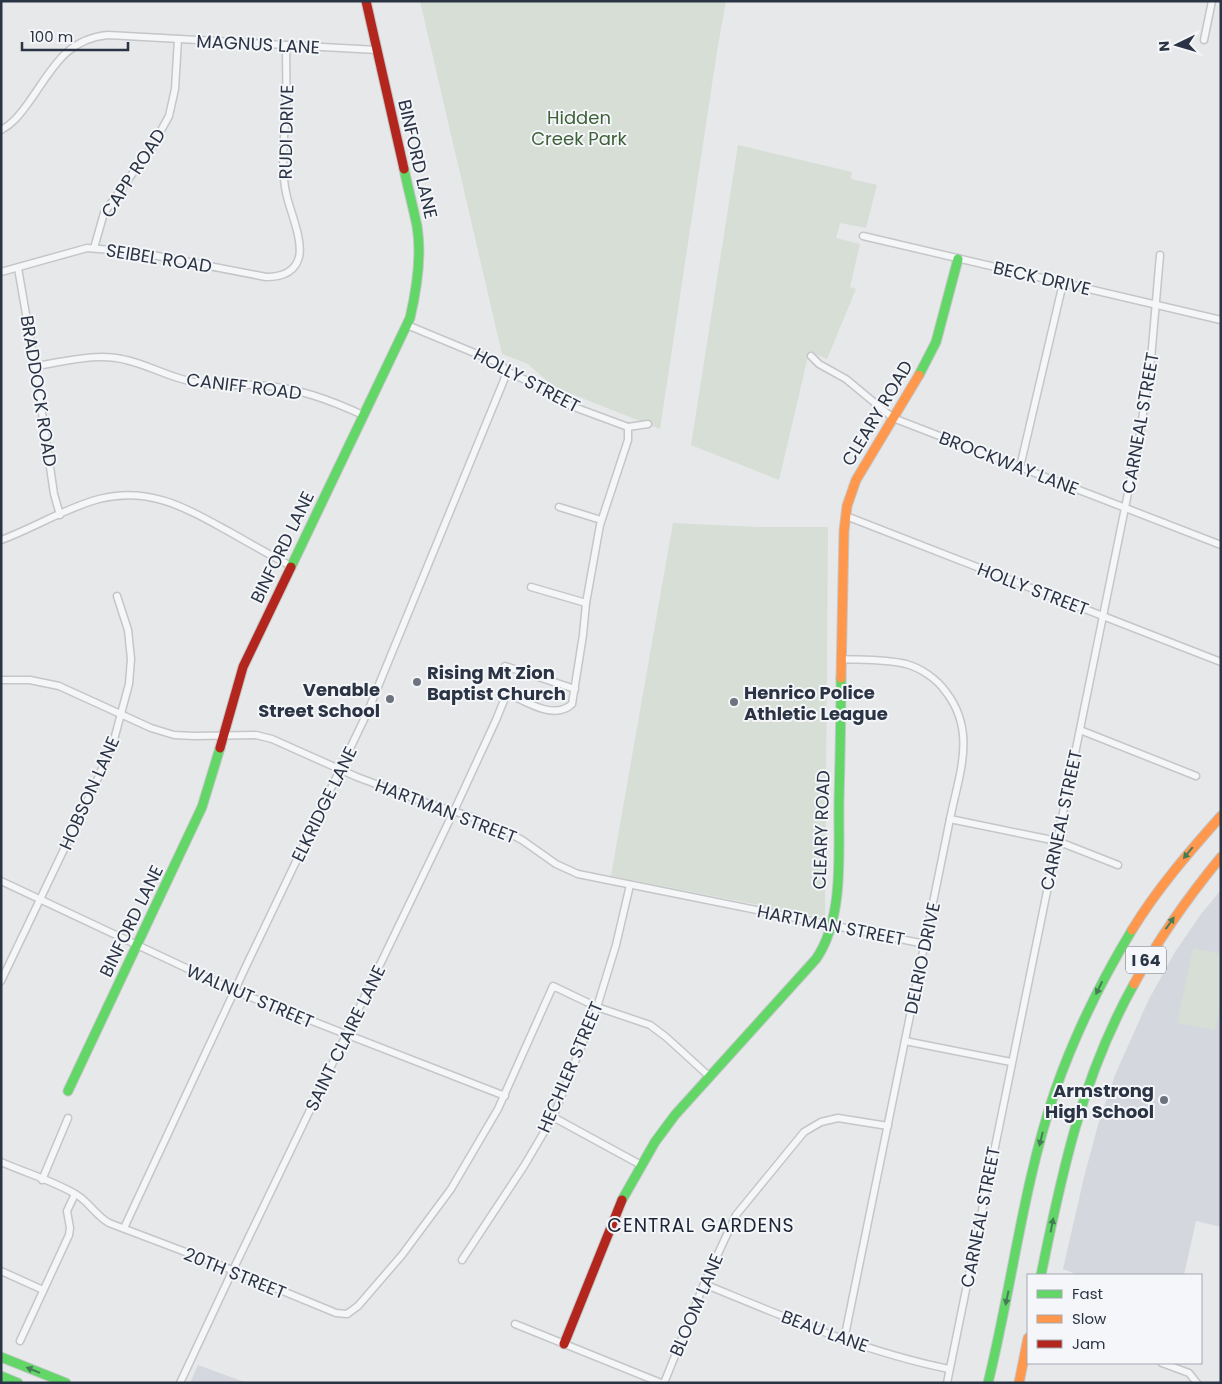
<svg xmlns="http://www.w3.org/2000/svg" width="1222" height="1384" viewBox="0 0 1222 1384" font-family="Poppins,sans-serif">
  <rect width="100%" height="100%" fill="#e6e8ea"/>
  <g fill="#d4d7dd">
    <polygon points="1221,890 1221,1227 1196,1221 1184,1275 1078,1275 1063,1269 1084,1177 1098,1125 1115,1075 1148,1001 1175,952 1201,914"/>
    <polygon points="198,1365 247,1383 190,1383"/>
  </g>
  <g fill="#d6ded6">
    <polygon points="420,1 726,1 717,51 660,429 559,389 547,381 528,364 502,354"/>
    <polygon points="738,145 852,172 851,179 877,185 866,228 840,223 836,238 860,244 850,287 856,289 827,359 809,352 779,480 691,445"/>
    <polygon points="673,523 759,527 828,527 825,918 611,876"/>
    <polygon points="1193,948 1221,954 1221,1002 1215,1030 1177,1023"/>
  </g>
  <g fill="none" stroke-linecap="round" stroke-linejoin="round">
    <g stroke="#c4c6c8" stroke-width="9">
      <g id="street">
        <polyline points="1204,40 1212,1"/>
        <path d="M1,130C14,123 20,114 29,102C52,70 65,39 108,35L377,50"/>
        <polyline points="863,236 1221,320"/>
        <polyline points="94,248 104,213 153,145 169,116 175,89 178,39"/>
        <polyline points="18,268 35,366 54,494 60,515"/>
        <path d="M1,272L87,248L137,252L266,277C281,277 295,273 299,257C303,241 291,213 287,197C280,168 284,140 286,110C287,89 286,67 286,45"/>
        <polyline points="407,325 501,364 506,371 530,382 566,404 628,427 648,424"/>
        <polyline points="811,356 819,364 846,379 893,418 1221,545"/>
        <path d="M35,366C64,362 97,352 126,360C149,365 170,378 194,382C216,387 237,384 258,385C296,387 330,400 363,415"/>
        <polyline points="1020,467 1063,283"/>
        <polyline points="559,507 601,520"/>
        <polyline points="846,516 1221,662"/>
        <path d="M1,540C34,528 65,508 99,499C149,486 186,508 228,531C249,543 270,555 291,566"/>
        <polyline points="531,587 586,603"/>
        <path d="M841,659C862,660 885,659 906,664C921,668 937,679 946,692C977,732 959,774 950,819L844,1340"/>
        <polyline points="505,666 575,689"/>
        <polyline points="1,680 30,680 59,686 151,728 174,735 194,736 256,735 272,739 357,777 424,802 469,816 505,831 522,840 556,864 578,874 925,944"/>
        <polyline points="1080,730 1196,776"/>
        <polyline points="950,819 1057,841 1118,865"/>
        <polyline points="1,881 235,991 505,1096"/>
        <polyline points="1,981 99,776 115,736 129,684 131,659 128,630 117,596"/>
        <polyline points="905,1041 1011,1062"/>
        <polyline points="553,1117 641,1165"/>
        <path d="M1,1162C26,1173 54,1181 77,1195C90,1203 96,1216 109,1223L217,1264L336,1313L347,1314L358,1306L402,1255L451,1189L498,1109L553,986L597,1007L650,1025L666,1037L710,1077"/>
        <polyline points="42,1180 68,1118"/>
        <polyline points="124,1228 247,964 368,711 504,380 506,371"/>
        <polyline points="462,1260 524,1166 553,1117 597,1007 616,945 630,885"/>
        <polyline points="1,1271 43,1290"/>
        <path d="M704,1284C785,1317 864,1352 949,1369"/>
        <polyline points="515,1324 661,1383"/>
        <polyline points="20,1341 69,1235 70,1228 67,1211 75,1194"/>
        <polyline points="1162,1363 1189,1373 1197,1383"/>
        <path d="M180,1383L232,1272L454,811L496,720L507,693C525,701 554,721 572,704L583,635L586,603L600,525L628,440V427"/>
        <polyline points="664,1383 704,1284 736,1215 804,1132 821,1122 838,1118 888,1126"/>
        <polyline points="947,1383 1140,434 1151,359 1160,255"/>
      </g>
    </g>
    <g stroke="#c4c6c8" stroke-width="11">
      <g id="fast">
        <polyline points="919,375 936,342 958,259"/>
        <path d="M291,567L410,318C417,288 422,256 417,226C413,207 408,188 404,169"/>
        <polyline points="68,1091 202,807 220,748"/>
        <path d="M622,1200L655,1142L675,1115L816,959C845,917 838,851 839,801C840,760 841,719 841,678"/>
        <path d="M1041,1275C1062,1172 1082,1077 1134,984"/>
        <polyline points="1,1357 66,1383"/>
        <polyline points="1,1376 18,1383"/>
        <path d="M988,1383C1012,1286 1023,1185 1055,1091C1075,1034 1101,981 1132,930"/>
      </g>
    </g>
    <g stroke="#c4c6c8" stroke-width="11">
      <g id="slow">
        <polyline points="841,678 844,531 847,506 856,480 919,375"/>
        <path d="M1132,930C1157,889 1189,852 1221,816"/>
        <path d="M1134,984C1159,938 1188,897 1221,857"/>
        <polyline points="1019,1383 1028,1338"/>
      </g>
    </g>
    <g stroke="#c4c6c8" stroke-width="11">
      <g id="jam">
        <polyline points="366,1 404,169"/>
        <polyline points="220,748 243,667 291,567"/>
        <polyline points="564,1344 622,1200"/>
      </g>
    </g>
    <use href="#street" stroke="#f5f6f7" stroke-width="6"/>
    <use href="#fast" stroke="#63d668" stroke-width="9"/>
    <use href="#slow" stroke="#ff974d" stroke-width="9"/>
    <use href="#jam" stroke="#b3261e" stroke-width="9"/>
  </g>
  <defs><path id="oneway-solid" d="M-6-.8H1V-3.2L6.5 0L1 3.2V.8H-6Z" transform="scale(1.25)"/></defs>
  <g fill="#447d55">
    <use href="#oneway-solid" transform="translate(1188 853) rotate(129)"/>
    <use href="#oneway-solid" transform="translate(1170 923) rotate(-55)"/>
    <use href="#oneway-solid" transform="translate(1099 988) rotate(116)"/>
    <use href="#oneway-solid" transform="translate(1041 1139) rotate(104)"/>
    <use href="#oneway-solid" transform="translate(1052 1225) rotate(-79)"/>
    <use href="#oneway-solid" transform="translate(1007 1298) rotate(102)"/>
    <use href="#oneway-solid" transform="translate(33 1370) rotate(-158)"/>
  </g>
  <g fill="#6c737f" stroke="#f4f6f9" stroke-width="2">
    <circle cx="417" cy="682" r="5"/>
    <circle cx="390" cy="699" r="5"/>
    <circle cx="734" cy="702" r="5"/>
    <circle cx="1164" cy="1100" r="5"/>
  </g>
  <g text-anchor="middle" dominant-baseline="central" stroke-width="4" stroke-linejoin="round" paint-order="stroke">
    <rect fill="#f4f6f9" stroke="#676e7b" stroke-width="1" x="1126" y="946.5" width="40" height="27" rx="4"/>
    <g font-size="16" font-weight="bold" fill="#2b3445">
      <text x="1146" y="960">I 64</text>
    </g>
    <g font-size="18" fill="#2b3445" stroke="#f4f6f9">
      <text transform="translate(258 44) rotate(3)">MAGNUS LANE</text>
      <text transform="translate(286 132) rotate(-89)">RUDI DRIVE</text>
      <text transform="translate(418 159) rotate(77)">BINFORD LANE</text>
      <text transform="translate(133 173) rotate(-57)">CAPP ROAD</text>
      <text transform="translate(159 258) rotate(9)">SEIBEL ROAD</text>
      <text transform="translate(1042 278) rotate(13)">BECK DRIVE</text>
      <text transform="translate(527 380) rotate(28)">HOLLY STREET</text>
      <text transform="translate(244 386) rotate(7)">CANIFF ROAD</text>
      <text transform="translate(39 391) rotate(81)">BRADDOCK ROAD</text>
      <text transform="translate(877 413) rotate(-59)">CLEARY ROAD</text>
      <text transform="translate(1140 423) rotate(-80)">CARNEAL STREET</text>
      <text transform="translate(1009 463) rotate(21)">BROCKWAY LANE</text>
      <text transform="translate(282 547) rotate(-64)">BINFORD LANE</text>
      <text transform="translate(1033 589) rotate(21)">HOLLY STREET</text>
      <text transform="translate(89 793) rotate(-66)">HOBSON LANE</text>
      <text transform="translate(324 804) rotate(-64)">ELKRIDGE LANE</text>
      <text transform="translate(446 811) rotate(21)">HARTMAN STREET</text>
      <text transform="translate(1061 820) rotate(-78)">CARNEAL STREET</text>
      <text transform="translate(821 830) rotate(-88)">CLEARY ROAD</text>
      <text transform="translate(131 921) rotate(-64)">BINFORD LANE</text>
      <text transform="translate(831 925) rotate(11)">HARTMAN STREET</text>
      <text transform="translate(922 958) rotate(-78)">DELRIO DRIVE</text>
      <text transform="translate(250 996) rotate(23)">WALNUT STREET</text>
      <text transform="translate(345 1038) rotate(-64)">SAINT CLAIRE LANE</text>
      <text transform="translate(570 1067) rotate(-67)">HECHLER STREET</text>
      <text transform="translate(980 1217) rotate(-79)">CARNEAL STREET</text>
      <text transform="translate(235 1273) rotate(22)">20TH STREET</text>
      <text transform="translate(696 1305) rotate(-67)">BLOOM LANE</text>
      <text transform="translate(825 1331) rotate(20)">BEAU LANE</text>
    </g>
    <g font-size="18" fill="#3f6138" stroke="#f4f6f9">
      <text x="579" y="117">Hidden<tspan x="579" dy="21">Creek Park</tspan></text>
    </g>
    <g font-size="18" font-weight="bold" fill="#2b3445" stroke="#f4f6f9" text-anchor="start">
      <text x="427" y="672">Rising Mt Zion<tspan x="427" dy="21">Baptist Church</tspan></text>
      <text x="380" y="689" text-anchor="end">Venable<tspan x="380" dy="21">Street School</tspan></text>
      <text x="744" y="692">Henrico Police<tspan x="744" dy="21">Athletic League</tspan></text>
      <text x="1154" y="1090" text-anchor="end">Armstrong<tspan x="1154" dy="21">High School</tspan></text>
    </g>
    <g font-size="19" letter-spacing="1" fill="#1d2536" stroke="#f4f6f9">
      <text x="701" y="1225">CENTRAL GARDENS</text>
    </g>
  </g>
  <rect width="1222" height="1384" fill="none" stroke="#2b3445" stroke-width="5"/>
  <rect x="1027" y="1274" width="175" height="90" fill="#f4f6f9" stroke="#a4a8b1"/>
  <rect x="1037" y="1290" width="25" height="8" fill="#63d668" stroke="#a4a8b1"/>
  <text x="1072" y="1299" font-size="15" fill="#2b3445">Fast</text>
  <rect x="1037" y="1315" width="25" height="8" fill="#ff974d" stroke="#a4a8b1"/>
  <text x="1072" y="1324" font-size="15" fill="#2b3445">Slow</text>
  <rect x="1037" y="1340" width="25" height="8" fill="#b3261e" stroke="#a4a8b1"/>
  <text x="1072" y="1349" font-size="15" fill="#2b3445">Jam</text>
  <g transform="translate(1177 45) rotate(265)" stroke="#f4f6f9" stroke-width="4" paint-order="stroke">
  <path d="M0-4L9 19L0 12L-9 19Z" fill="#2b3445"/>
  <text y="-8" font-size="14" font-weight="bold" text-anchor="middle" fill="#2b3445">N</text>
  </g>
  <path d="M22 42v8h106v-8" fill="none" stroke="#2b3445" stroke-width="2.5"/>
  <text x="30" y="42" font-size="15" fill="#2b3445" stroke="#f4f6f9" stroke-width="4" paint-order="stroke">100 m</text>
</svg>
